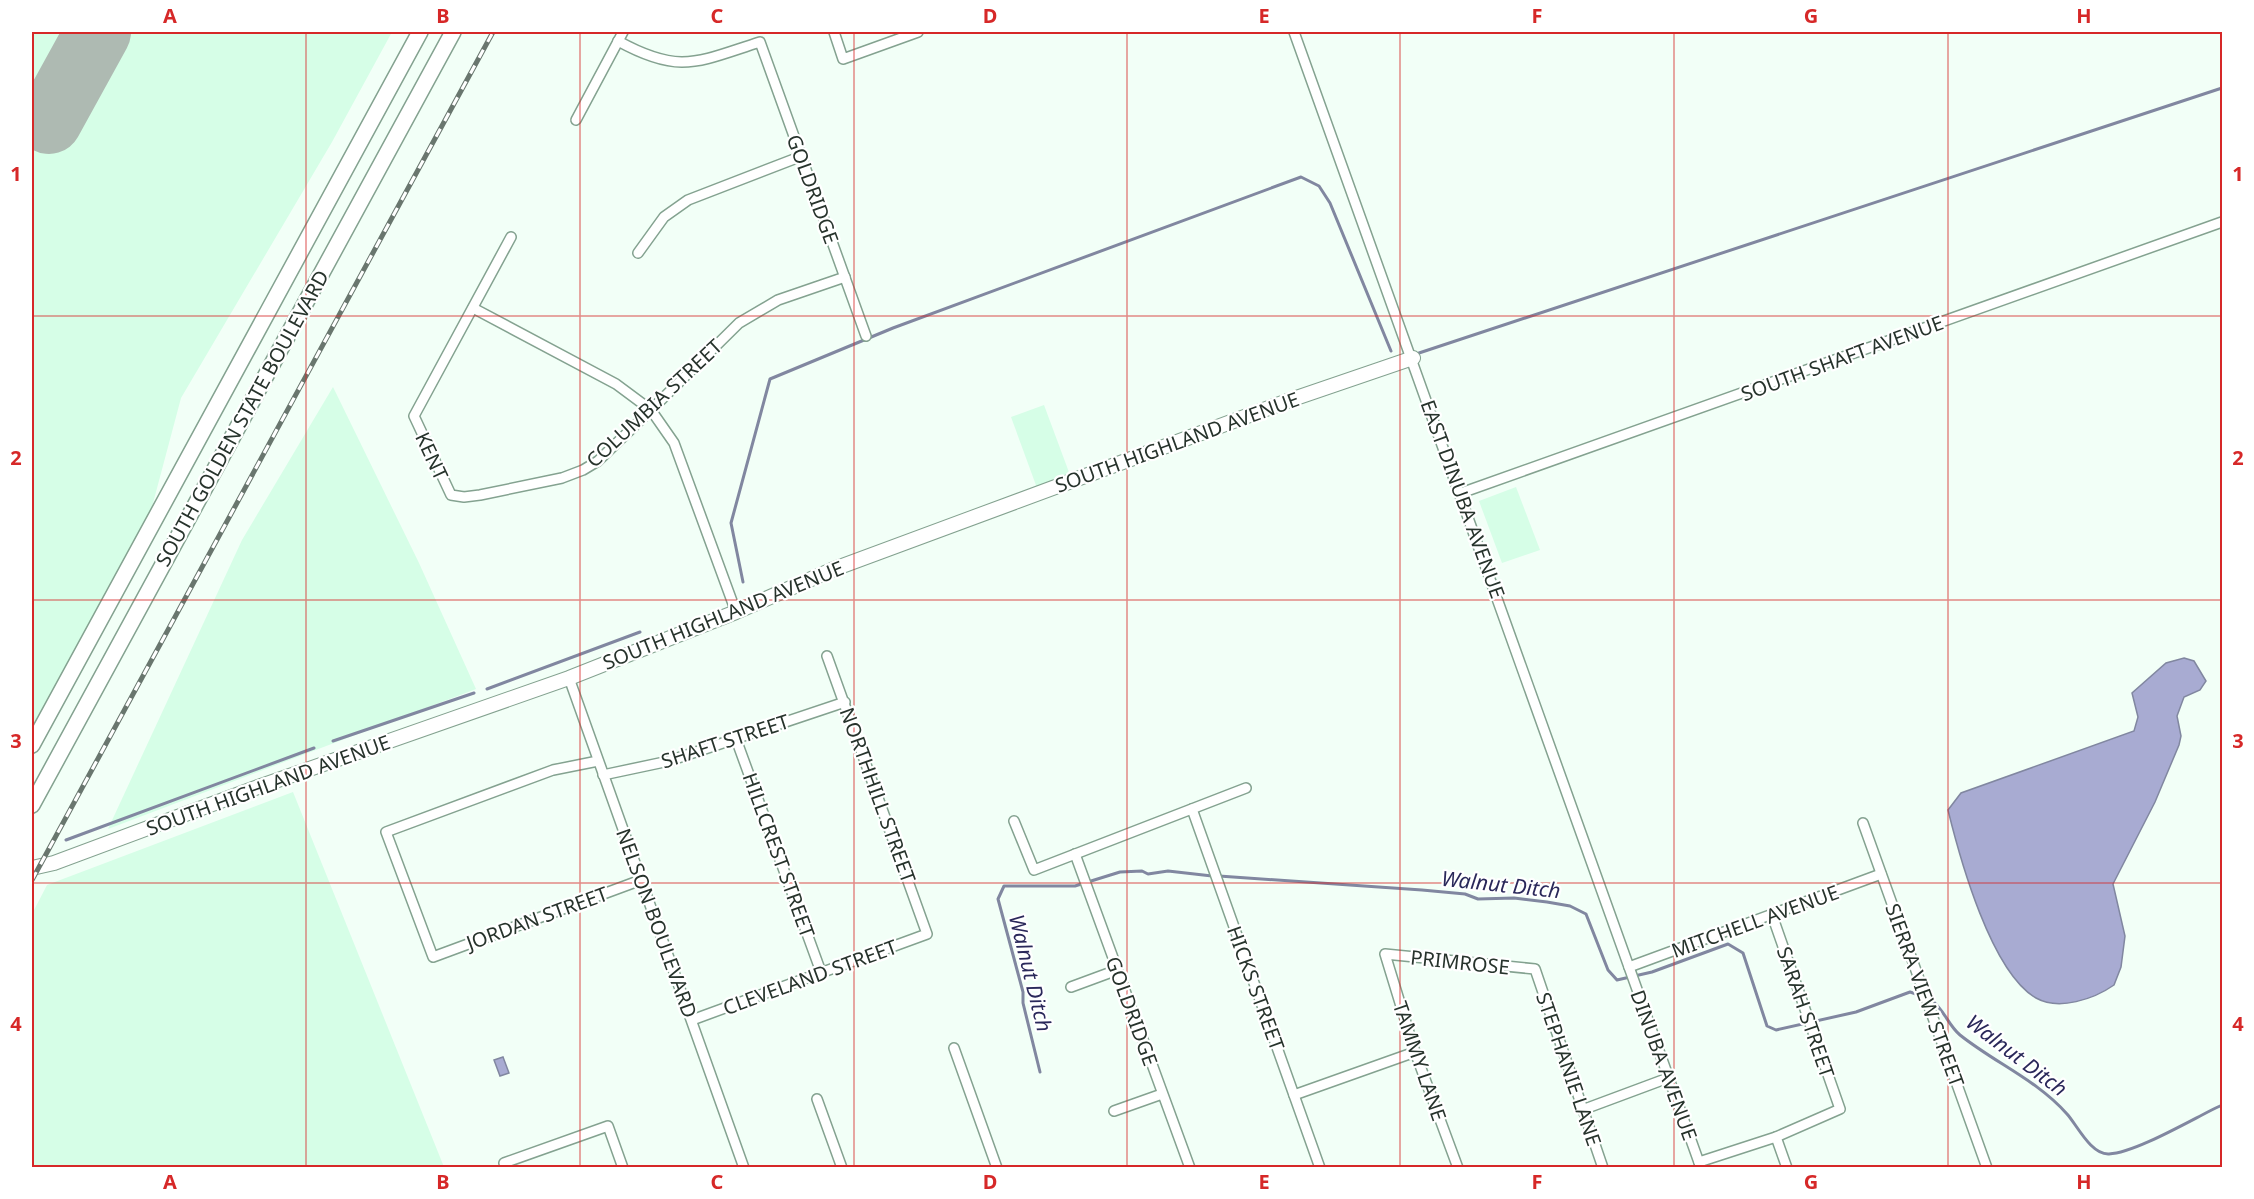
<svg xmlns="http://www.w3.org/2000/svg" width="2254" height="1199" viewBox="0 0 2254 1199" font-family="'Noto Sans',sans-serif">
  <rect width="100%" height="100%" fill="#f2fff7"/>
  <g fill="#d6fee7">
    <polygon points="32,32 392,32 332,142 181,398 148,522 135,540 32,730"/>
    <polygon points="333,387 419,563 476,689 108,829 242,540"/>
    <polygon points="1044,405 1070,475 1037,488 1011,417"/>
    <polygon points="1516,487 1540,550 1502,563 1479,501"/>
    <polygon points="293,792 444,1167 32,1167 32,914 47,885"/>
  </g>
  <g fill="#a8abd2" stroke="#8187a0" stroke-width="1.5">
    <path d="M2184,658L2194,661L2206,681L2200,690L2184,697L2177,716L2181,736L2179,745L2155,802L2113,884L2125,936L2121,967L2114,985C2094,999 2059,1011 2036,998C1991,972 1960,859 1948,810L1961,793L2134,731L2138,717L2132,693L2166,663Z"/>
    <polygon points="503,1057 509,1073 500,1076 494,1060"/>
  </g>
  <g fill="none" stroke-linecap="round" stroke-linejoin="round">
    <g stroke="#8187a0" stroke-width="3">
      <polyline points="1419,353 2222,88"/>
      <polyline points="743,582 731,523 770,379 893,328 1301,177 1319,186 1330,203 1391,351"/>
      <polyline points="487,689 640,632"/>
      <polyline points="333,741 474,693"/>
      <polyline points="66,840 314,748"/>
      <polyline points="1219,876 1422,890 1465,894 1478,899 1514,898 1547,902 1570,906 1586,914 1608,970 1617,980 1652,972 1728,944 1743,953 1767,1026 1776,1030 1856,1012 1910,992 1922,996"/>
      <path d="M1931,1000C1944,1009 1948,1025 1960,1035C1995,1063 2037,1080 2067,1114C2077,1125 2091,1155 2109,1154C2136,1153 2196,1117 2222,1105"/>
      <polyline points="1040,1072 1023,1003 1023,992 998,899 1004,886 1075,886 1120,872 1142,871 1148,874 1168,871 1212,876"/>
    </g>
    <polyline stroke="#aebab2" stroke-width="66" points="32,112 49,121 98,32"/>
    <g stroke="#84a290" stroke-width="12">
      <g id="street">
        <polyline points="834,32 843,59 918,32"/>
        <polyline points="1294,32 1701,1168"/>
        <path d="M618,41C680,75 697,62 760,42L866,336"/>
        <polyline points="576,120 623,32"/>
        <polyline points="511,237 414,416 451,495 464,497 480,495 562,478 583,470 598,461 651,410 739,323 778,300 845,277"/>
        <polyline points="638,253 664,217 688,200 802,156"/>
        <polyline points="473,308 616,384 651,410 674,443 736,612"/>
        <polyline points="1461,493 2222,222"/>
        <polyline points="569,678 744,1168"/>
        <polyline points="736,739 821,972"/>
        <polyline points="598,761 553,770 386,832 433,957 641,880"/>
        <polyline points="603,775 669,761 845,702"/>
        <polyline points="1192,809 1320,1168"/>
        <polyline points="1014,821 1034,870 1246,788"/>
        <polyline points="1863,823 1987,1168"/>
        <polyline points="1075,854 1190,1168"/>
        <polyline points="1629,967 1881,874"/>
        <polyline points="1071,987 1117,970"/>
        <polyline points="692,1020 927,934 827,656"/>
        <polyline points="954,1048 997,1168"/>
        <polyline points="1294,1095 1415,1052"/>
        <polyline points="817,1099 842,1168"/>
        <polyline points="1582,1110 1668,1078"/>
        <polyline points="1114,1111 1162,1094"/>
        <polyline points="1776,1137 1787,1168"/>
        <polyline points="1699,1162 1776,1137 1840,1109 1772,915"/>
        <polyline points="506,1168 504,1163 608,1126 623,1168"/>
        <polyline points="1458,1168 1415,1052 1385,954 1535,969 1603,1168"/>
      </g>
    </g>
    <g stroke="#84a290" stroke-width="16">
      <polyline id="secondary" points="32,868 54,863 258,787 569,678 736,612 834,569 1293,399 1413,358"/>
    </g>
    <g stroke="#84a290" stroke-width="18">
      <g id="primary">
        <polyline points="32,745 420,32"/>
        <polyline points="32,805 453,32"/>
      </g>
    </g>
    <use href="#street" stroke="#fff" stroke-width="9"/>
    <use href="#secondary" stroke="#fff" stroke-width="14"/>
    <use href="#primary" stroke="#fff" stroke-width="15"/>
    <g stroke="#69766e" stroke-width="5">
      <polyline id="rail" points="32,880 493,32"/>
    </g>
    <use href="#rail" stroke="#fff" stroke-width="3" stroke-dasharray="9" stroke-linecap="butt"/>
  </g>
  <path fill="none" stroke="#d62828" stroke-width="1.5" stroke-opacity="0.55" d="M306,32V1168M580,32V1168M854,32V1168M1127,32V1168M1400,32V1168M1674,32V1168M1948,32V1168M32,316H2222M32,600H2222M32,883H2222"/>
  <g text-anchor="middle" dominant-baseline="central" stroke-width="4.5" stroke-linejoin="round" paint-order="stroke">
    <g font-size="20" fill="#27332c" stroke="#fff">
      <text transform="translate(813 189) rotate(70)">GOLDRIDGE</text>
      <text transform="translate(1842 358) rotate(-20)">SOUTH SHAFT AVENUE</text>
      <text transform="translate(654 403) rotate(-43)">COLUMBIA STREET</text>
      <text transform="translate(242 418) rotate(-61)">SOUTH GOLDEN STATE BOULEVARD</text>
      <text transform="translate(1177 442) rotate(-20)">SOUTH HIGHLAND AVENUE</text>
      <text transform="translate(432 456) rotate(65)">KENT</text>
      <text transform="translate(1463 499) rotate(70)">EAST DINUBA AVENUE</text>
      <text transform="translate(723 615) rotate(-22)">SOUTH HIGHLAND AVENUE</text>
      <text transform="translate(725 741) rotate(-18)">SHAFT STREET</text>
      <text transform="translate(268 785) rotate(-20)">SOUTH HIGHLAND AVENUE</text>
      <text transform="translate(878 795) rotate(70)">NORTHHILL STREET</text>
      <text transform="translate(779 855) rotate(70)">HILLCREST STREET</text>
      <text transform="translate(537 918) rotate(-20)">JORDAN STREET</text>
      <text transform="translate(1755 921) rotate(-20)">MITCHELL AVENUE</text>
      <text transform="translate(657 923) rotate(70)">NELSON BOULEVARD</text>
      <text transform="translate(1460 962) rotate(6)">PRIMROSE</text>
      <text transform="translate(810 977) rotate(-20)">CLEVELAND STREET</text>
      <text transform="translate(1256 988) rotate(70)">HICKS STREET</text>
      <text transform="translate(1925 995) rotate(70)">SIERRA VIEW STREET</text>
      <text transform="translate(1132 1011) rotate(70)">GOLDRIDGE</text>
      <text transform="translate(1806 1012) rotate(71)">SARAH STREET</text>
      <text transform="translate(1420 1061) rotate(71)">TAMMY LANE</text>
      <text transform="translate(1664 1065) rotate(70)">DINUBA AVENUE</text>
      <text transform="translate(1569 1069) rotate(71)">STEPHANIE LANE</text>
    </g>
    <g font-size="21" font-style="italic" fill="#2a285a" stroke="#fff">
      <text transform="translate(1501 884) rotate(6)">Walnut Ditch</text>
      <text transform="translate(1031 973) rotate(76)">Walnut Ditch</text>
      <text transform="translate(2017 1055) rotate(37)">Walnut Ditch</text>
    </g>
  </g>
  <rect width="2254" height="1199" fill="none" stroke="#ffffff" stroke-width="66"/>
  <rect x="33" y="33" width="2188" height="1133" fill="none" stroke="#d62828" stroke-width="2"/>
  <g font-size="20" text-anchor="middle" font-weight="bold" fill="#d62828">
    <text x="170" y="23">A</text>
    <text x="443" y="23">B</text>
    <text x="717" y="23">C</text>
    <text x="990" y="23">D</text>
    <text x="1264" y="23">E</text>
    <text x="1537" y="23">F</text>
    <text x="1811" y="23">G</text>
    <text x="2084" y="23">H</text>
    <text x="16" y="181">1</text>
    <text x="2238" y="181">1</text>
    <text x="16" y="465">2</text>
    <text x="2238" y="465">2</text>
    <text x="16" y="748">3</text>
    <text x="2238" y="748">3</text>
    <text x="16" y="1031">4</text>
    <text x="2238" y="1031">4</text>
    <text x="170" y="1189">A</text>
    <text x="443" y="1189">B</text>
    <text x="717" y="1189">C</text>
    <text x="990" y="1189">D</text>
    <text x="1264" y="1189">E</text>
    <text x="1537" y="1189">F</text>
    <text x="1811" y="1189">G</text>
    <text x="2084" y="1189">H</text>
  </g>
</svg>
